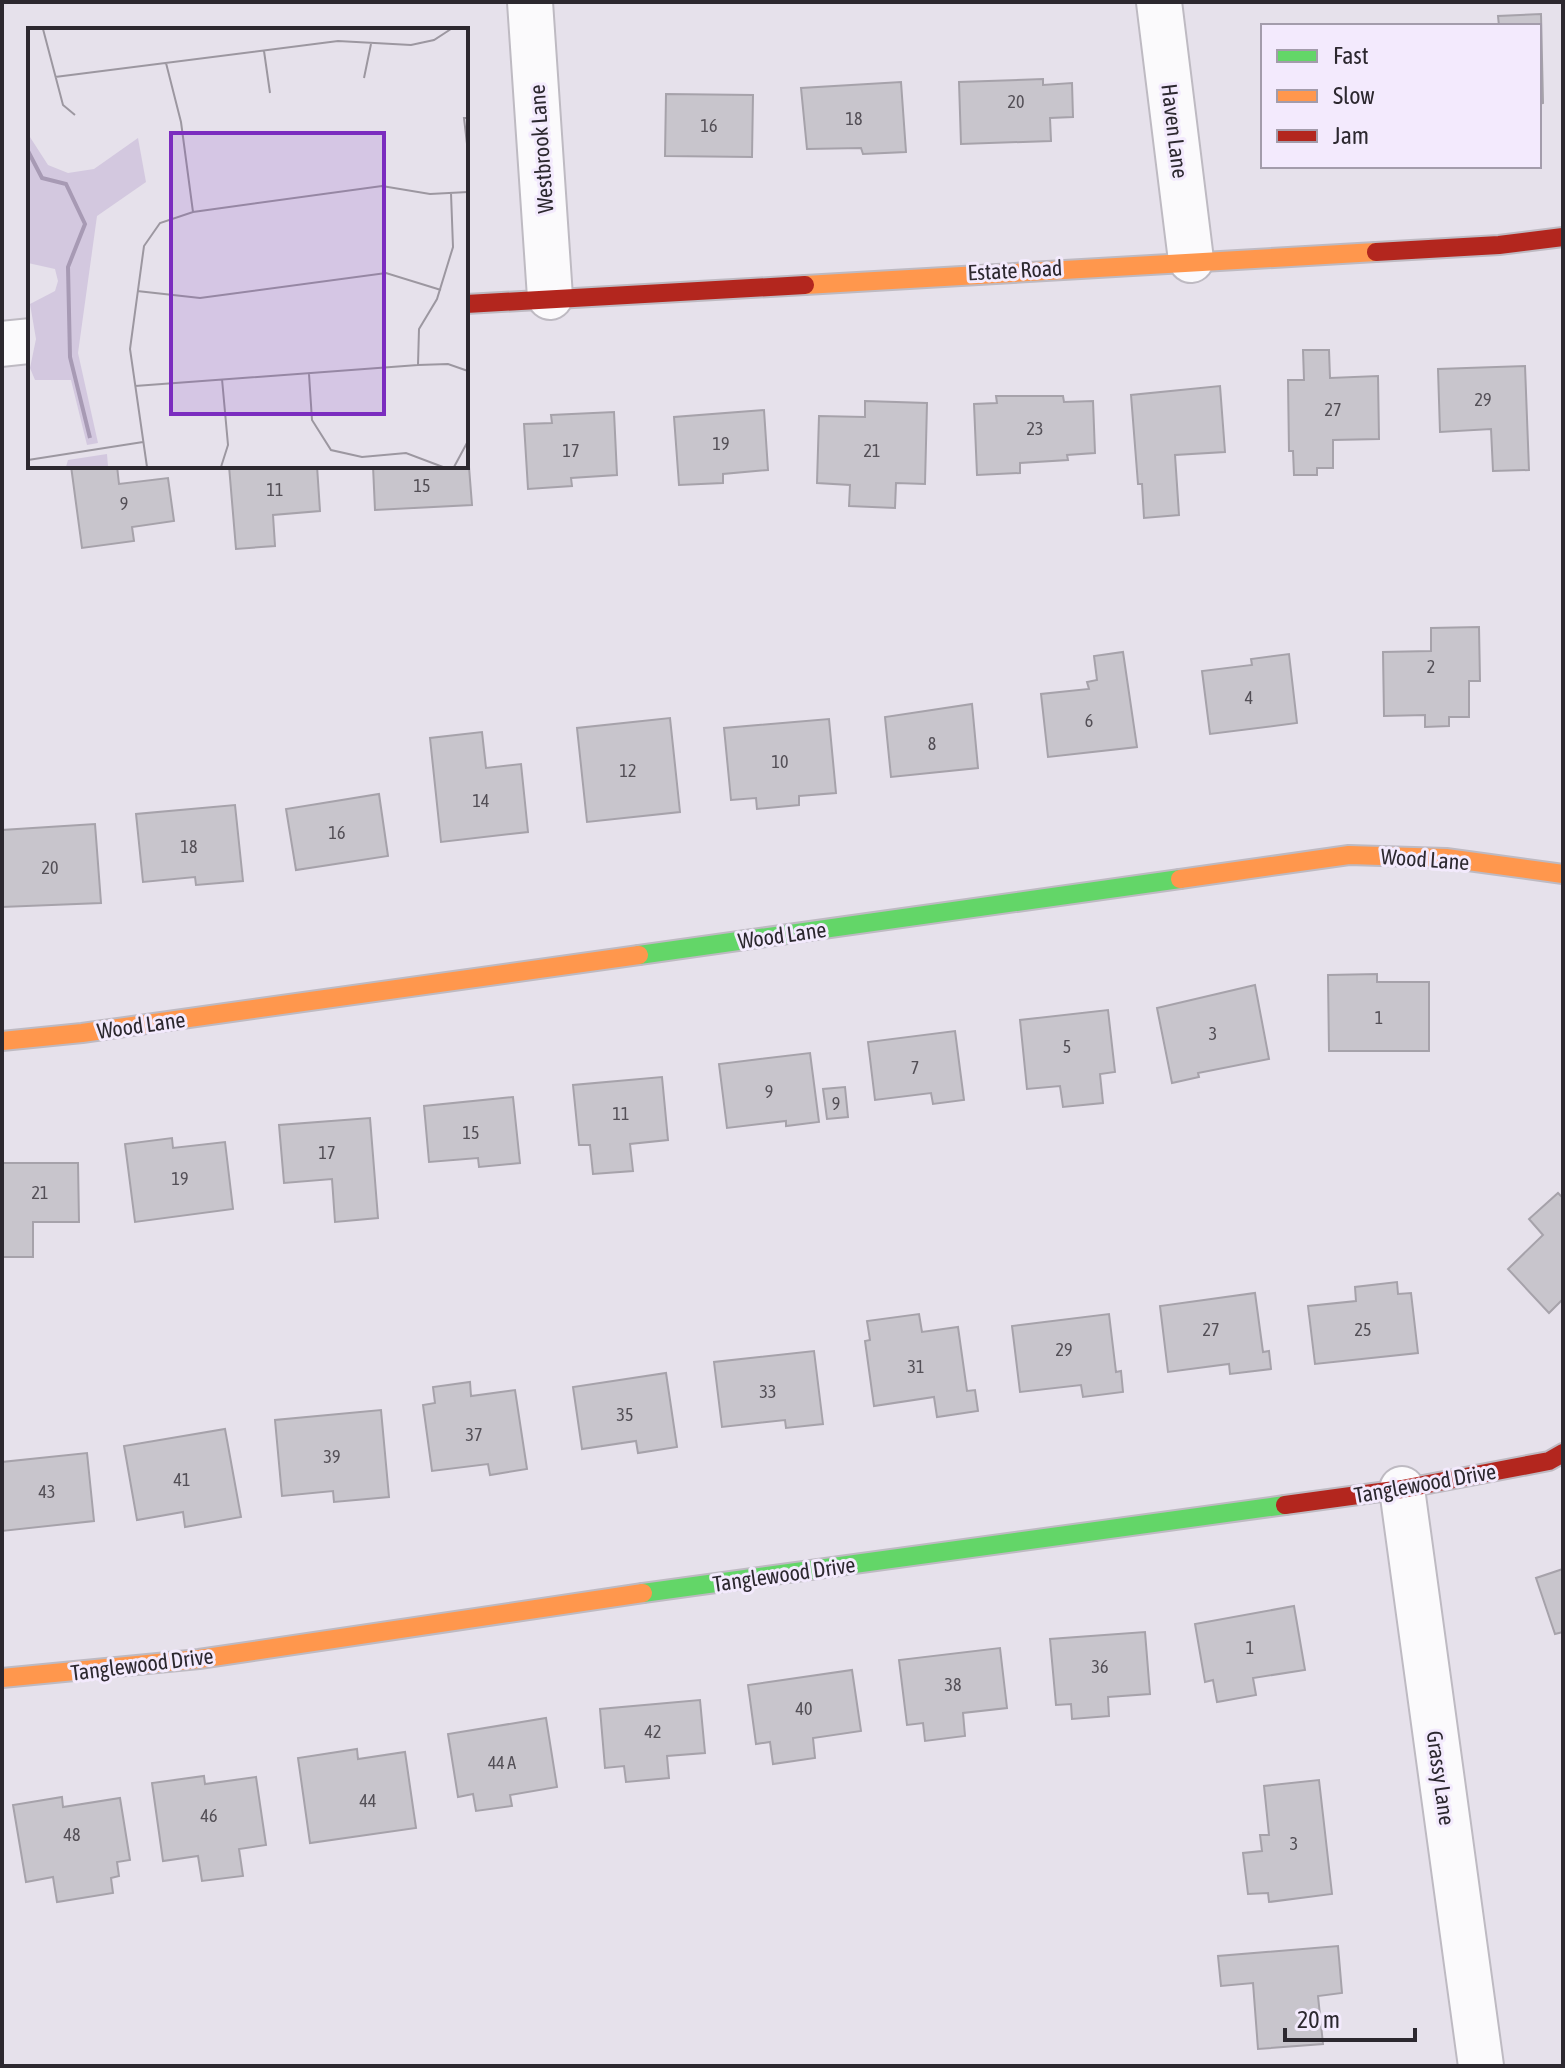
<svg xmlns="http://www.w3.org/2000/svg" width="1565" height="2068" viewBox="0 0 1565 2068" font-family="'Asap Condensed',sans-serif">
  <rect width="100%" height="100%" fill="#e6e1eb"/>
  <g fill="#c8c5cc" stroke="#a6a2aa" stroke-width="2">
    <polygon points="1541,14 1543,103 1539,104 1539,26 1499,26 1498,16"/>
    <polygon points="1043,79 1043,85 1072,83 1073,117 1050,118 1051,141 961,144 959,82"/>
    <polygon points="901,82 906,152 863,154 861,148 807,149 801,88"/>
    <polygon points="666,94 753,95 752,157 665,156"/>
    <polygon points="27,141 30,141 30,206 28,206"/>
    <polygon points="1303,350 1329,350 1330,378 1378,376 1379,439 1333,440 1333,468 1317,468 1317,475 1294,475 1293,451 1289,451 1288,380 1304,380"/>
    <polygon points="1525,366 1529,470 1493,471 1491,429 1440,432 1438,369"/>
    <polygon points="1220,386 1225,452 1175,455 1179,515 1144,518 1142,484 1138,484 1131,395"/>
    <polygon points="996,396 1063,396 1064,402 1093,401 1095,453 1067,455 1068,460 1020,463 1020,473 977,475 974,404 997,403"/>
    <polygon points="865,401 927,403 925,484 896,483 895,508 849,506 850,485 817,483 819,416 865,417"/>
    <polygon points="764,410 768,470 723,474 723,483 679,485 674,417"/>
    <polygon points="614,412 617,475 571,478 572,486 528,489 524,424 552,423 551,415"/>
    <polygon points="466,429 472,505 375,510 373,466 466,466"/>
    <polygon points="71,466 117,466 119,484 168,478 174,521 132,527 134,541 82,548"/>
    <polygon points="229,466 317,466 320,511 273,515 275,546 236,549"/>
    <polygon points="1479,627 1480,681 1469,681 1469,717 1449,717 1449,726 1425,727 1425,715 1384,716 1383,652 1431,651 1431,628"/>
    <polygon points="1123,652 1137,747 1048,757 1041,694 1089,689 1087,682 1097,680 1094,656"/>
    <polygon points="1289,654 1297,723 1210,734 1202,671 1252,665 1251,659"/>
    <polygon points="972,704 978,768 891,777 885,717"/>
    <polygon points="670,718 680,812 587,822 577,728"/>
    <polygon points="829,719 836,793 799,796 799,805 757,809 756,798 731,800 724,728"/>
    <polygon points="482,732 486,768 521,764 528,832 441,842 430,738"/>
    <polygon points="379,794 388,856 296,870 286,809"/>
    <polygon points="235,805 243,881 196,885 195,877 143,882 136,814"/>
    <polygon points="95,824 101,903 2,907 2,830"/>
    <polygon points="1377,974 1377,982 1429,982 1429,1051 1329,1051 1328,975"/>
    <polygon points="1255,985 1269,1059 1198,1073 1199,1077 1172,1083 1157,1008"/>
    <polygon points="1108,1010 1115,1072 1100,1074 1103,1103 1063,1107 1060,1086 1027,1089 1020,1020"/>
    <polygon points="955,1031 964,1100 933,1104 931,1093 875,1100 868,1042"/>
    <polygon points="810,1053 819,1122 786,1126 786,1121 727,1128 719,1064"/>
    <polygon points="662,1077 668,1140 630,1144 633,1171 593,1174 590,1145 579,1145 573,1085"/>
    <polygon points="845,1087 848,1117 827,1119 823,1089"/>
    <polygon points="513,1097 520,1163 479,1167 478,1158 429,1162 424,1106"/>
    <polygon points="370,1118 378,1218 335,1222 332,1179 284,1183 279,1125"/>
    <polygon points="172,1138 173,1148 225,1142 233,1209 135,1222 125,1144"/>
    <polygon points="2,1163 78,1163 79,1222 33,1222 33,1257 2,1257"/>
    <polygon points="1558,1193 1563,1198 1563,1299 1549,1313 1508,1269 1543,1235 1529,1219"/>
    <polygon points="1397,1282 1398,1294 1411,1293 1418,1353 1315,1364 1308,1306 1356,1301 1355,1287"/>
    <polygon points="1255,1293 1263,1352 1269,1351 1271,1369 1230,1374 1229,1364 1168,1372 1160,1306"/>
    <polygon points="919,1314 922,1332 958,1327 967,1391 975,1390 978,1411 937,1417 934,1397 874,1406 865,1341 870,1340 867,1321"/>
    <polygon points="1109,1314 1116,1372 1121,1371 1123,1392 1083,1397 1081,1385 1020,1392 1012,1326"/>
    <polygon points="814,1351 823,1424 786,1428 785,1420 722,1427 714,1362"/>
    <polygon points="666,1373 677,1447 638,1453 636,1441 582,1449 573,1387"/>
    <polygon points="470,1382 471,1396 515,1390 527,1469 490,1475 488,1464 432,1471 423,1405 435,1403 433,1387"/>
    <polygon points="381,1410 389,1497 334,1502 333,1491 282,1496 275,1420"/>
    <polygon points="225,1429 241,1517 185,1527 183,1512 137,1520 124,1446"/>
    <polygon points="87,1453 94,1521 2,1531 2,1462"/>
    <polygon points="1563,1569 1563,1632 1555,1634 1536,1578"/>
    <polygon points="1294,1606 1305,1670 1253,1678 1256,1695 1217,1702 1213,1680 1205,1682 1195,1624"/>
    <polygon points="1145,1632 1150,1694 1108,1697 1109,1716 1072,1719 1071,1704 1056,1705 1050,1639"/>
    <polygon points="1000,1648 1007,1708 963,1713 965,1736 925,1741 923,1723 907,1725 899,1660"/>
    <polygon points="852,1670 861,1731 813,1738 815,1758 773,1764 770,1742 756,1744 748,1685"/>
    <polygon points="700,1700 705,1753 667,1756 669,1778 626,1782 624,1766 605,1768 600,1709"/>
    <polygon points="546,1718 557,1787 510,1795 512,1806 476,1811 473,1794 458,1797 448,1734"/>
    <polygon points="357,1749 358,1759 405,1752 416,1828 310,1843 298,1758"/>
    <polygon points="204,1776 205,1784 256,1777 266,1845 239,1849 243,1876 202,1881 198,1856 163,1861 152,1783"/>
    <polygon points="1319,1780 1332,1894 1269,1902 1268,1893 1248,1894 1243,1853 1262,1851 1260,1835 1269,1835 1264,1786"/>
    <polygon points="62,1797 63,1807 120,1798 130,1860 117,1862 119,1876 111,1878 113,1893 57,1902 53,1877 26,1882 13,1805"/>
    <polygon points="1338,1946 1342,1993 1318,1996 1323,2044 1258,2049 1253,1983 1221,1986 1218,1956"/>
  </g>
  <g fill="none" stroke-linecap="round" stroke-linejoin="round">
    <g stroke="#bebac2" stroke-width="48">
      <g id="street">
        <polyline points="530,2 550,297"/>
        <polyline points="1159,2 1191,260"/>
        <polyline points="2,344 30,341"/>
        <polyline points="1402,1489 1481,2066"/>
      </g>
    </g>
    <g stroke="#bebac2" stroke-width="22">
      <g id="fast">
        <polyline points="639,955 1180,879"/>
        <polyline points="643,1593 1285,1505"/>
      </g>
    </g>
    <g stroke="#bebac2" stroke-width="22">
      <g id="slow">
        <polyline points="805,285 1376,252"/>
        <polyline points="1180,879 1349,855 1446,858 1563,874"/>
        <polyline points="2,1041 82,1033 639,955"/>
        <polyline points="2,1678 199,1659 643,1593"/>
      </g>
    </g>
    <g stroke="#bebac2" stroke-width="22">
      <g id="jam">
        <polyline points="1376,252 1499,245 1563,237"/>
        <polyline points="466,304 805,285"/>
        <polyline points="1285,1505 1402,1489 1549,1461 1563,1453"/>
      </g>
    </g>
    <use href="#street" stroke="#fbfafc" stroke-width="44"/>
    <use href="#fast" stroke="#63d668" stroke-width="18"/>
    <use href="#slow" stroke="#ff974d" stroke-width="18"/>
    <use href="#jam" stroke="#b3261e" stroke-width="18"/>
  </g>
  <g text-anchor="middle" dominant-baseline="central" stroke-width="6" stroke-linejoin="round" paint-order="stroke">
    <g font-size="18" fill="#534f56">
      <text x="1016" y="101">20</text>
      <text x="854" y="118">18</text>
      <text x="709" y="125">16</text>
      <text x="1483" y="399">29</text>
      <text x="1333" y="409">27</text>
      <text x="1035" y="428">23</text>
      <text x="721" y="443">19</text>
      <text x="571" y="450">17</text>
      <text x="872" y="450">21</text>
      <text x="422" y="485">15</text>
      <text x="275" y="489">11</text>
      <text x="124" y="503">9</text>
      <text x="1431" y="666">2</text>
      <text x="1249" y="697">4</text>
      <text x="1089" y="720">6</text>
      <text x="932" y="743">8</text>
      <text x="780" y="761">10</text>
      <text x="628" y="770">12</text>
      <text x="481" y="800">14</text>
      <text x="337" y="832">16</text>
      <text x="189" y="846">18</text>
      <text x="50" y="867">20</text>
      <text x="1379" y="1017">1</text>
      <text x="1213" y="1033">3</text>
      <text x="1067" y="1046">5</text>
      <text x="915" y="1067">7</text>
      <text x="769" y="1091">9</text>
      <text x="836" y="1103">9</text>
      <text x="621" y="1113">11</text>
      <text x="471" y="1132">15</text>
      <text x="327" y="1152">17</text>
      <text x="180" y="1178">19</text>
      <text x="40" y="1192">21</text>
      <text x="1211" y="1329">27</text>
      <text x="1363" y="1329">25</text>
      <text x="1064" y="1349">29</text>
      <text x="916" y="1366">31</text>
      <text x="768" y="1391">33</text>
      <text x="625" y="1414">35</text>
      <text x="474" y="1434">37</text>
      <text x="332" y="1456">39</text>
      <text x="182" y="1479">41</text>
      <text x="47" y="1491">43</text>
      <text x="1250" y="1647">1</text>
      <text x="1100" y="1666">36</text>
      <text x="953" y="1684">38</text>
      <text x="804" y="1708">40</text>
      <text x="653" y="1731">42</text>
      <text x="502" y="1762">44 A</text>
      <text x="368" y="1800">44</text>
      <text x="209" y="1815">46</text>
      <text x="72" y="1834">48</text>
      <text x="1294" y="1843">3</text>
    </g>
    <g font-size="22" fill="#2c282f" stroke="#f3eafd">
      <text transform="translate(1175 131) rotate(83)">Haven Lane</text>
      <text transform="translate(541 149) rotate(-94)">Westbrook Lane</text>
      <text transform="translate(1015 270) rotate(-3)">Estate Road</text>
      <text transform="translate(1425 859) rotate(4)">Wood Lane</text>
      <text transform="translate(782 935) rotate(-8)">Wood Lane</text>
      <text transform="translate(141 1025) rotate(-8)">Wood Lane</text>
      <text transform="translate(1425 1483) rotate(-10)">Tanglewood Drive</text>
      <text transform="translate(784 1574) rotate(-8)">Tanglewood Drive</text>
      <text transform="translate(142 1664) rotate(-7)">Tanglewood Drive</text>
      <text transform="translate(1441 1778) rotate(82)">Grassy Lane</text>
    </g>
  </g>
  <g transform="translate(28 28)">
    <rect width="440" height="440" fill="#e6e1eb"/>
    <path d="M0,106L20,137L40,145L66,141L110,110L118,154L69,188L50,325L70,415L59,417L43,352H7L2,340L8,311L2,276L27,263L30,253L27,241L0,235ZM79,426L80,439H38L40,432Z" fill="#d3c8df"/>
    <path fill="none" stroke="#a79ab4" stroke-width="4" d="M0,123L14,150L38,156L57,196L40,239L42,329L62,410"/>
    <path fill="none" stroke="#9c97a0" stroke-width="2" d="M15,1L35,77L47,87M236,23L242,65M138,35L153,94L165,184M27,49L310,13L383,17L406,12L423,1M336,50L343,16M439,116L436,90H440M109,263L172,270L358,245L413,262M390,337L391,301L409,271L425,219L423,165M281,346L284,392L303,422L334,429L378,425L415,439M107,358L390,337L420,336L440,343M0,432L115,414M119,439L102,321L116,218L132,195L165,184L354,158L402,166L440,164M193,439L200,417L194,351M426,439L440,413"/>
    <path fill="#7b2cbf" fill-opacity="0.15" stroke="#7b2cbf" stroke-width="4" d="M143,105H356V386H143Z"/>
    <rect width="440" height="440" fill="none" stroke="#2c282f" stroke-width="4"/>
  </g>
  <rect width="1565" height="2068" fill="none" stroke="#2c282f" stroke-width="8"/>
  <rect x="1261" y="24" width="280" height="144" fill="#f3eafd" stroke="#a39cab" stroke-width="2"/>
  <rect x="1277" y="50" width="40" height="12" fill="#63d668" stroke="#a39cab" stroke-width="2"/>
  <text x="1333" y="64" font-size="24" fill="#2c282f">Fast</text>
  <rect x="1277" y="90" width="40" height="12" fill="#ff974d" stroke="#a39cab" stroke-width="2"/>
  <text x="1333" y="104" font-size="24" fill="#2c282f">Slow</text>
  <rect x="1277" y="130" width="40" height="12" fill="#b3261e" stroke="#a39cab" stroke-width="2"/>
  <text x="1333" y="144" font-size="24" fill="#2c282f">Jam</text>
  <path d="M1285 2028v12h130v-12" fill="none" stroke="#2c282f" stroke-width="4"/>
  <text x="1297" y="2028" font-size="24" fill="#2c282f" stroke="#f3eafd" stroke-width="6" paint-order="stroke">20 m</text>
</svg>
